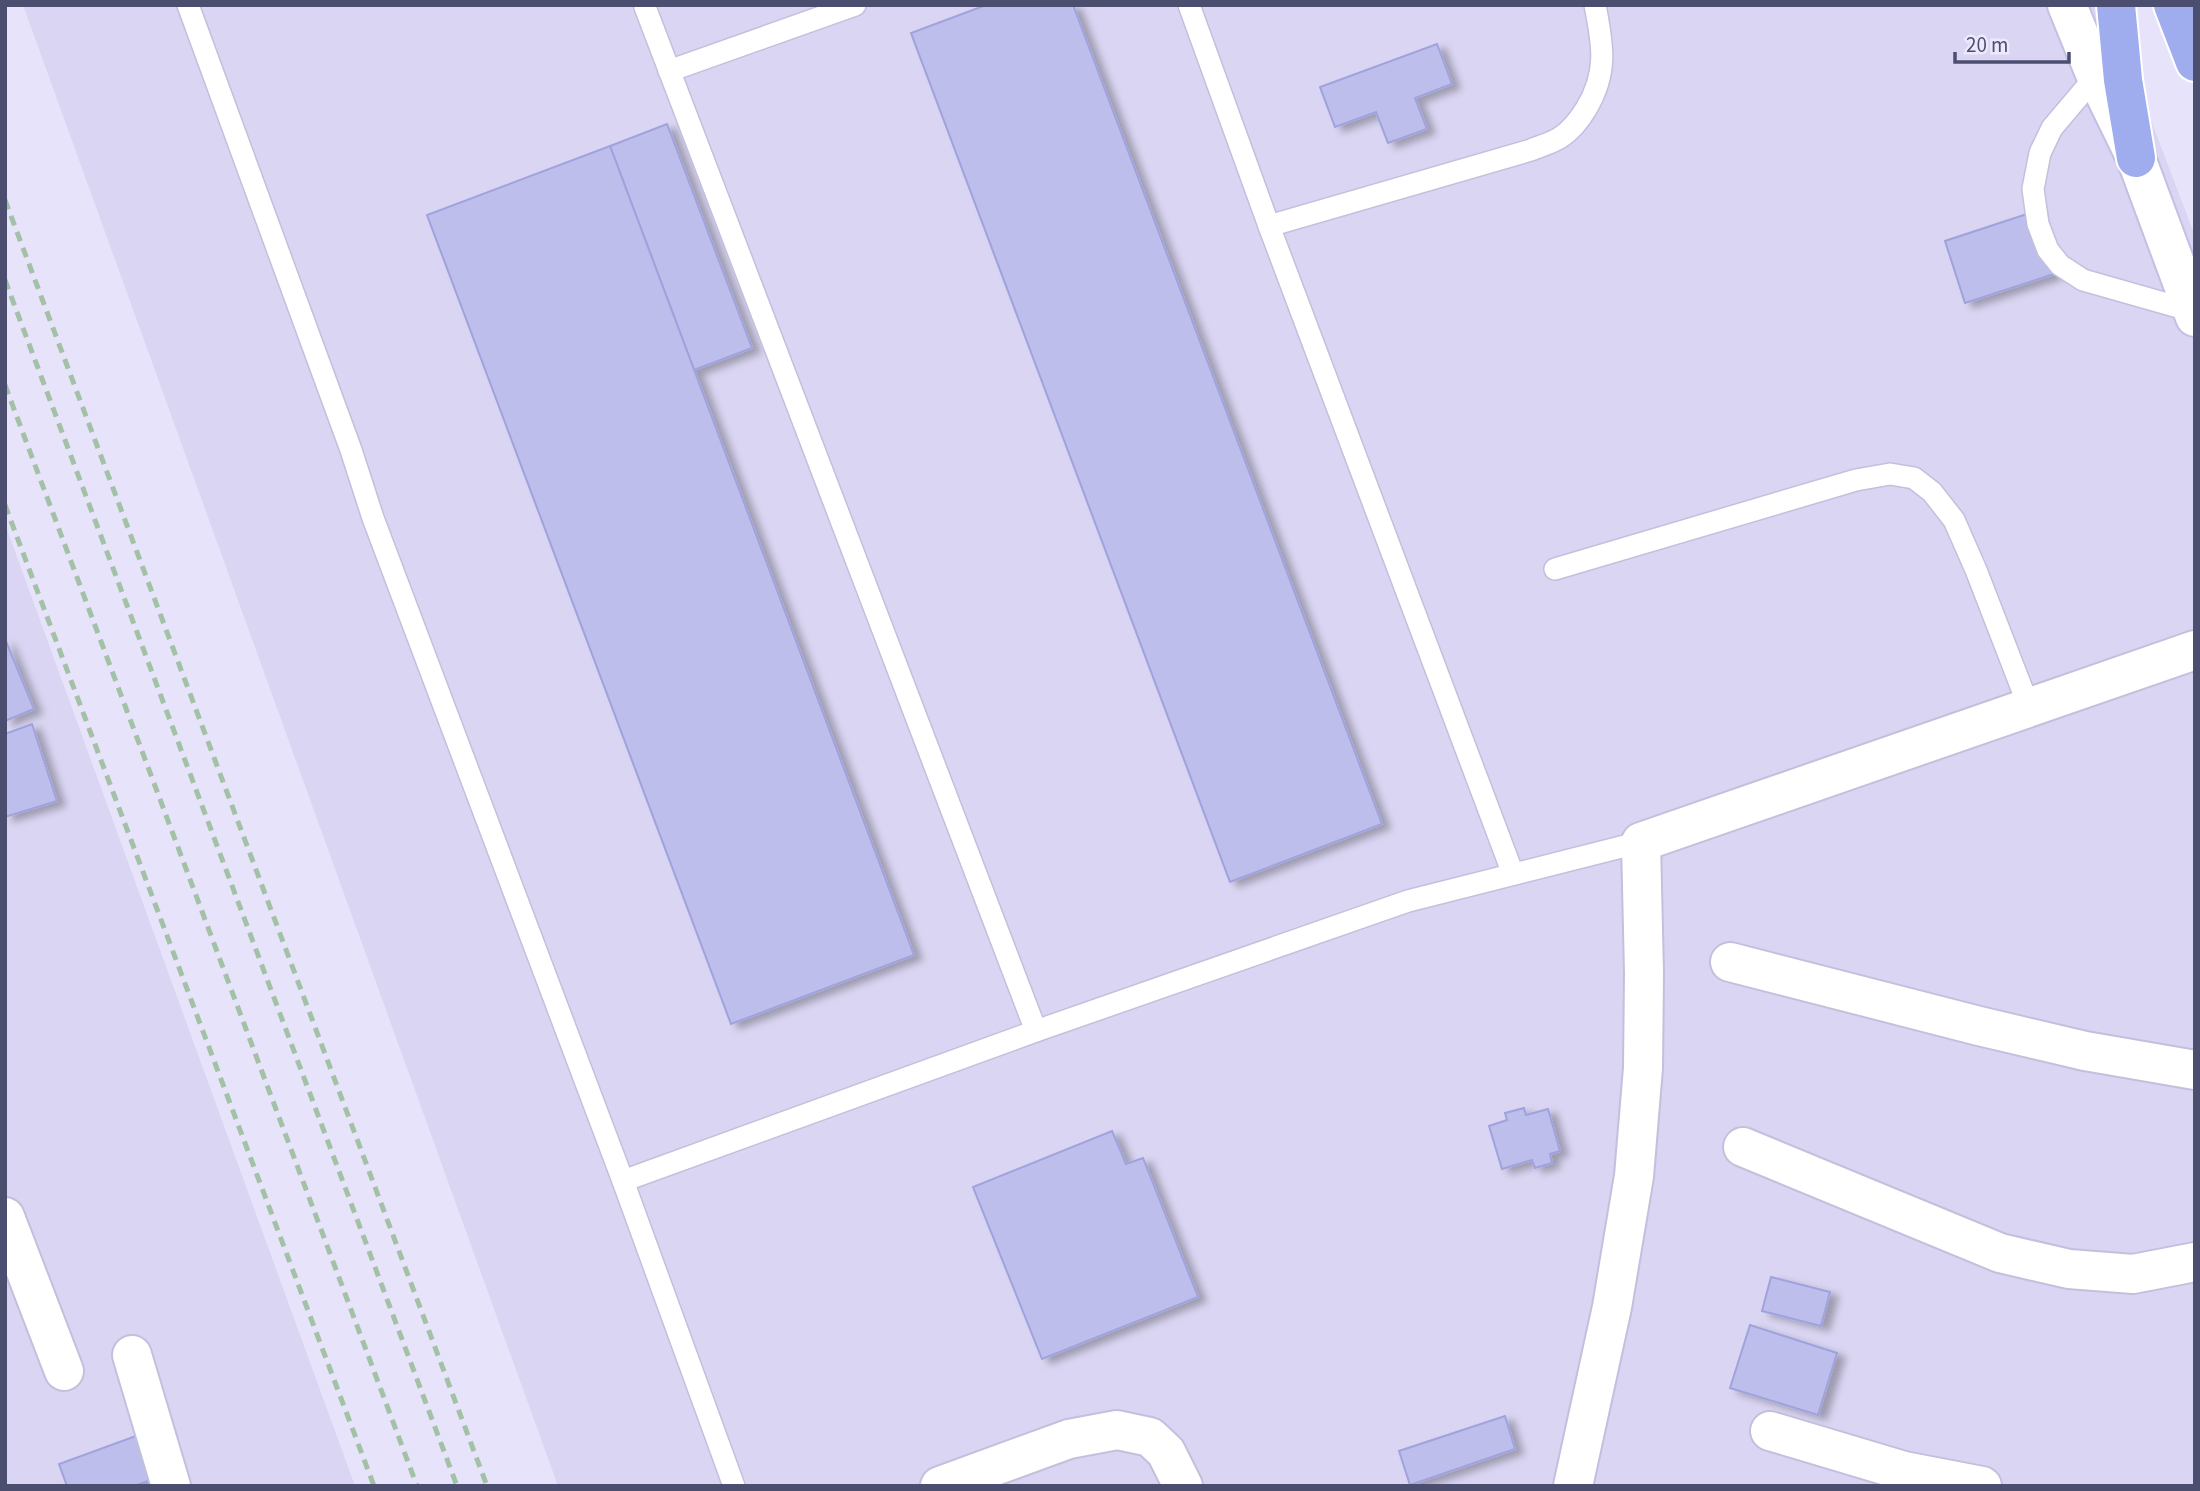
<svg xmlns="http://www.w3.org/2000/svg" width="2200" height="1491" viewBox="0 0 2200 1491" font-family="'Source Sans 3',sans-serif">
  <defs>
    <filter id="shadow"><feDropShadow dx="8" dy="4.5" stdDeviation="3.5" flood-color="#0004"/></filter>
  </defs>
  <rect width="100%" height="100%" fill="#e7e3fa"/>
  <g fill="#d9d5f2">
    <polygon points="23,5 2107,5 2195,236 2195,1486 558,1486"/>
    <polygon points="5,524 355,1486 5,1486"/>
  </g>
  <g fill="#bdbeec" stroke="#9fa2dd" stroke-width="2" filter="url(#shadow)">
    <polygon points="986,5 1073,5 1382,824 1230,882 911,33"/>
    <polygon points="1437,44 1452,84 1415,98 1427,129 1388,143 1376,112 1335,127 1320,87"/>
    <polygon points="667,124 752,348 694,370 610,146"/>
    <polygon points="610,146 914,955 731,1024 427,215"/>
    <polygon points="2033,212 2054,274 1965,303 1945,241"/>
    <polygon points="5,639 34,709 5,721"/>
    <polygon points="32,724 57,801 5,817 5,734"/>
    <polygon points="1524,1108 1526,1115 1548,1109 1560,1151 1550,1154 1552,1163 1535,1168 1532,1160 1502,1169 1489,1126 1507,1120 1505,1113"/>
    <polygon points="1112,1131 1126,1164 1143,1158 1198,1297 1042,1359 973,1187"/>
    <polygon points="1771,1277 1830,1292 1821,1326 1762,1311"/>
    <polygon points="1750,1325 1837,1353 1818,1415 1730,1388"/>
    <polygon points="1505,1416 1515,1449 1410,1485 1399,1451"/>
    <polygon points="144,1433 160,1477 134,1486 67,1486 59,1464"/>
  </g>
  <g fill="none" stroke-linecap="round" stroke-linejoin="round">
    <g stroke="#c2c0dd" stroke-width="24">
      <g id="lane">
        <polyline points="188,5 351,450 373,518 623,1181 734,1486"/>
        <polyline points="1189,5 1269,226 1513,874"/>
        <polyline points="645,7 1036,1031"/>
        <polyline points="669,71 855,5"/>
        <polyline points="2096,76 2052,128 2040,153 2033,189 2038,224 2048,250 2060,265 2083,280 2192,311"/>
        <path d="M1269,226L1531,150C1540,146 1552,143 1561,137C1570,131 1580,119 1586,109C1608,73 1603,45 1595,5"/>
        <polyline points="1555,569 1856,480 1890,474 1914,478 1932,492 1954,520 1976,570 2029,707"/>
        <polyline points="623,1181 1036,1031 1408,901 1641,842"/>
      </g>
    </g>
    <g stroke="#c2c0dd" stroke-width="42">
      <g id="street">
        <polyline points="1730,962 1979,1026 2085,1051 2195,1070"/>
        <polyline points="1743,1147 2000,1253 2069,1269 2133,1274 2195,1262"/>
        <polyline points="5,1217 64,1371"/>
        <polyline points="132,1355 171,1486"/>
        <polyline points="1770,1431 1904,1471 1982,1486"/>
        <polyline points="940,1486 1069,1439 1117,1430 1150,1437 1166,1452 1183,1486"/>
        <polyline points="1573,1486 1612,1307 1634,1176 1643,1068 1644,974 1641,842 2195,650"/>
      </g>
    </g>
    <g stroke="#c2c0e3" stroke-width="42">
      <polyline id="secondary" points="2067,5 2096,76 2136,158 2195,317"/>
    </g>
    <g stroke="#fff" stroke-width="42">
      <g id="highway">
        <polyline points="2116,5 2123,80 2136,158"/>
        <polyline points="2173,5 2195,62"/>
      </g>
    </g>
    <use href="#lane" stroke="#fff" stroke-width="21"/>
    <use href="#street" stroke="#fff" stroke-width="38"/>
    <use href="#secondary" stroke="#fff" stroke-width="38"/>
    <use href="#highway" stroke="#9facee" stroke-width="38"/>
    <g stroke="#a3c1a7" stroke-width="5" stroke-dasharray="10 7" stroke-linecap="butt">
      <polyline points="5,200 487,1486"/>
      <polyline points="5,280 457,1486"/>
      <polyline points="5,385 417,1486"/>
      <polyline points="5,505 374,1486"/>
    </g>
  </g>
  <rect width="2200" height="1491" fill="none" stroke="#4c4e6f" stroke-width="14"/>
  <path d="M1955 52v10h114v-10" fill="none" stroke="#4c4e6f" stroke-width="3.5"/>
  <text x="1966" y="52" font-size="21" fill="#4c4e6f" stroke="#ece8fd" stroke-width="5" paint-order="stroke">20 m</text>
</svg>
